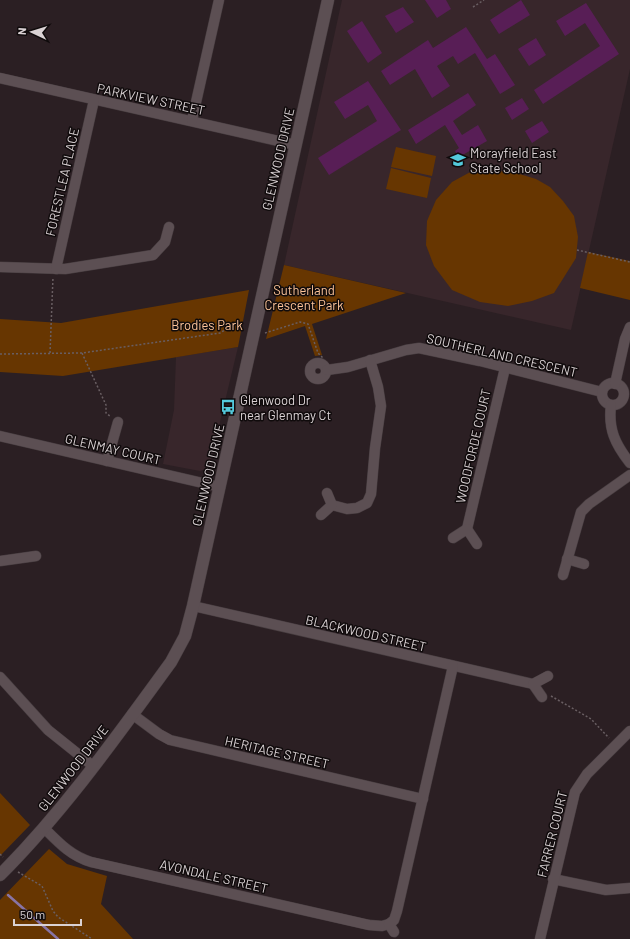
<svg xmlns="http://www.w3.org/2000/svg" width="630" height="939" viewBox="0 0 630 939" font-family="Barlow,sans-serif">
  <rect width="100%" height="100%" fill="#2b1f23"/>
  <g fill="#38262b">
    <polygon points="342,0 630,0 630,69 571,330 284,265"/>
    <polygon points="238,347 209,468 200,471 163,464 174,410 176,357"/>
  </g>
  <g fill="#673601">
    <polygon points="396,147 436,156 432,176 391,167"/>
    <polygon points="391,168 431,178 427,198 386,189"/>
    <polygon points="474,170 513,172 536,179 550,187 563,201 574,216 578,237 576,258 554,293 532,301 508,306 480,302 452,290 434,266 426,245 427,221 436,200 452,182"/>
    <polygon points="588,252 630,261 630,300 580,288"/>
    <polygon points="284,265 406,293 312,324 322,355 315,356 305,326 266,339"/>
    <polygon points="249,290 238,347 63,376 0,372 0,319 61,323"/>
    <polygon points="0,793 30,825 0,856"/>
    <polygon points="49,849 67,864 107,876 101,904 133,939 0,939 0,900"/>
  </g>
  <g fill="none" stroke-linecap="round" stroke-linejoin="round">
    <polyline stroke="#8874a6" stroke-width="2.5" points="8,895 58,939"/>
  </g>
  <g fill="#581e56">
    <polygon points="425,0 446,0 451,9 437,18"/>
    <polygon points="521,0 530,15 499,34 490,20"/>
    <polygon points="586,3 619,54 543,104 534,90 600,46 585,23 565,36 556,21"/>
    <polygon points="403,7 414,22 396,33 385,16"/>
    <polygon points="362,21 382,53 368,63 347,31"/>
    <polygon points="466,27 487,59 495,54 515,85 500,94 475,53 458,64 453,56 437,66 450,86 432,98 415,69 390,85 381,71 428,40 433,48"/>
    <polygon points="536,38 546,55 529,66 518,49"/>
    <polygon points="368,81 401,130 329,175 318,158 377,121 368,105 345,119 334,102"/>
    <polygon points="468,93 476,105 453,121 462,135 478,125 487,141 459,157 455,151 459,148 445,125 416,144 408,130"/>
    <polygon points="522,98 529,109 512,120 505,108"/>
    <polygon points="542,121 549,132 532,143 525,131"/>
  </g>
  <g fill="none" stroke-linecap="round" stroke-linejoin="round">
    <g stroke="#473d40" stroke-width="11">
      <g id="minor">
        <polyline points="0,78 296,145"/>
        <polyline points="192,120 219,0"/>
        <polyline points="0,267 65,269 153,255 165,242 169,227"/>
        <polyline points="56,269 94,100"/>
        <circle cx="318" cy="371" r="8"/>
        <polyline points="327,370 348,367 406,350 419,348 480,361 602,392"/>
        <circle cx="613" cy="394" r="11"/>
        <polyline points="615,384 625,339 630,327"/>
        <path d="M611,405C608,429 615,444 630,463"/>
        <polyline points="0,436 220,487"/>
        <polyline points="107,461 118,422"/>
        <polyline points="332,505 347,509 357,508 367,503 371,494 375,448 381,406 378,387 370,360"/>
        <polyline points="321,515 332,505 327,493"/>
        <polyline points="467,529 505,368"/>
        <polyline points="453,538 467,529 477,544"/>
        <polyline points="567,559 584,564"/>
        <polyline points="0,561 36,556"/>
        <polyline points="563,575 581,512 589,504 630,475"/>
        <polyline points="193,606 533,684"/>
        <polyline points="0,677 48,730 93,766"/>
        <polyline points="542,697 533,684 548,676"/>
        <polyline points="132,714 159,734 170,740 423,799"/>
        <path d="M44,828C59,843 71,856 91,862L369,925L382,926L389,924"/>
        <polyline points="553,879 606,890 630,888"/>
        <polyline points="394,932 389,924 394,920 397,911 453,666"/>
        <polyline points="540,939 575,792 587,774 630,731"/>
      </g>
    </g>
    <g stroke="#473d40" stroke-width="13">
      <path id="tertiary" d="M0,875C64,811 117,736 171,662L185,636L193,606L328,0"/>
    </g>
    <g stroke="#695e62" stroke-width="1.5" stroke-dasharray="2 2" stroke-linecap="butt">
      <polyline points="473,7 484,0"/>
      <polyline points="577,250 630,262"/>
      <polyline points="265,333 300,322 308,324 318,353 323,358 321,362"/>
      <polyline points="50,353 53,277"/>
      <polyline points="82,353 106,405 106,413 111,417"/>
      <polyline points="0,354 82,353 220,333 231,326 244,329"/>
      <polyline points="551,696 591,719 609,738"/>
      <polyline points="0,854 3,857"/>
      <polyline points="18,872 42,886 53,911 58,917 92,939"/>
    </g>
    <use href="#minor" stroke="#5c4f53" stroke-width="10"/>
    <use href="#tertiary" stroke="#5c4f53" stroke-width="12"/>
  </g>
  <defs>
    <g id="school-bare" transform="scale(1.2)"><path d="M0-5L7-2L0 1L-7-2ZM-4 1L0 2.5L4 1V4Q0 6-4 4Z" fill="#54cadc" stroke="#100b0c" stroke-width="2.5" paint-order="stroke"/></g>
    <g id="bus-bare" transform="scale(1.2)"><path d="M-5-6H5V4H4V6H2V4H-2V6H-4V4H-5ZM-3.5-4V0h7V-4ZM-3.5 1.2v1.5H-2V1.2ZM2 1.2v1.5H3.5V1.2Z" fill="#54cadc" stroke="#100b0c" stroke-width="2.5" paint-order="stroke"/></g>
  </defs>
  <g fill-rule="evenodd">
    <use href="#school-bare" x="458" y="160"/>
    <use href="#bus-bare" x="228" y="407"/>
  </g>
  <g text-anchor="middle" dominant-baseline="central" stroke-width="3" stroke-linejoin="round" paint-order="stroke">
    <g font-size="13" fill="#dad2d4" stroke="#100b0c">
      <text transform="translate(151 99) rotate(12)">PARKVIEW STREET</text>
      <text transform="translate(278 159) rotate(-77)">GLENWOOD DRIVE</text>
      <text transform="translate(62 182) rotate(-77)">FORESTLEA PLACE</text>
      <text transform="translate(502 355) rotate(13)">SOUTHERLAND CRESCENT</text>
      <text transform="translate(473 446) rotate(-77)">WOODFORDE COURT</text>
      <text transform="translate(113 449) rotate(13)">GLENMAY COURT</text>
      <text transform="translate(208 475) rotate(-77)">GLENWOOD DRIVE</text>
      <text transform="translate(366 633) rotate(13)">BLACKWOOD STREET</text>
      <text transform="translate(277 752) rotate(13)">HERITAGE STREET</text>
      <text transform="translate(73 768) rotate(-52)">GLENWOOD DRIVE</text>
      <text transform="translate(552 834) rotate(-76)">FARRER COURT</text>
      <text transform="translate(214 876) rotate(13)">AVONDALE STREET</text>
    </g>
    <g font-size="13" fill="#dad2d4" stroke="#100b0c" text-anchor="start">
      <text x="470" y="153">Morayfield East<tspan x="470" dy="15">State School</tspan></text>
      <text x="240" y="400">Glenwood Dr<tspan x="240" dy="15">near Glenmay Ct</tspan></text>
    </g>
    <g font-size="13" fill="#fcc398" stroke="#100b0c">
      <text x="304" y="290">Sutherland<tspan x="304" dy="15">Crescent Park</tspan></text>
      <text x="207" y="325">Brodies Park</text>
    </g>
  </g>
  <g transform="translate(32 32) rotate(274)" stroke="#100b0c" stroke-width="3" paint-order="stroke">
  <path d="M0-3L7 15L0 10L-7 15Z" fill="#dad2d4"/>
  <text y="-6" font-size="11" font-weight="bold" text-anchor="middle" fill="#dad2d4">N</text>
  </g>
  <path d="M14 919v6h67v-6" fill="none" stroke="#dad2d4" stroke-width="2"/>
  <text x="20" y="919" font-size="12" fill="#dad2d4" stroke="#100b0c" stroke-width="3" paint-order="stroke">50 m</text>
</svg>
